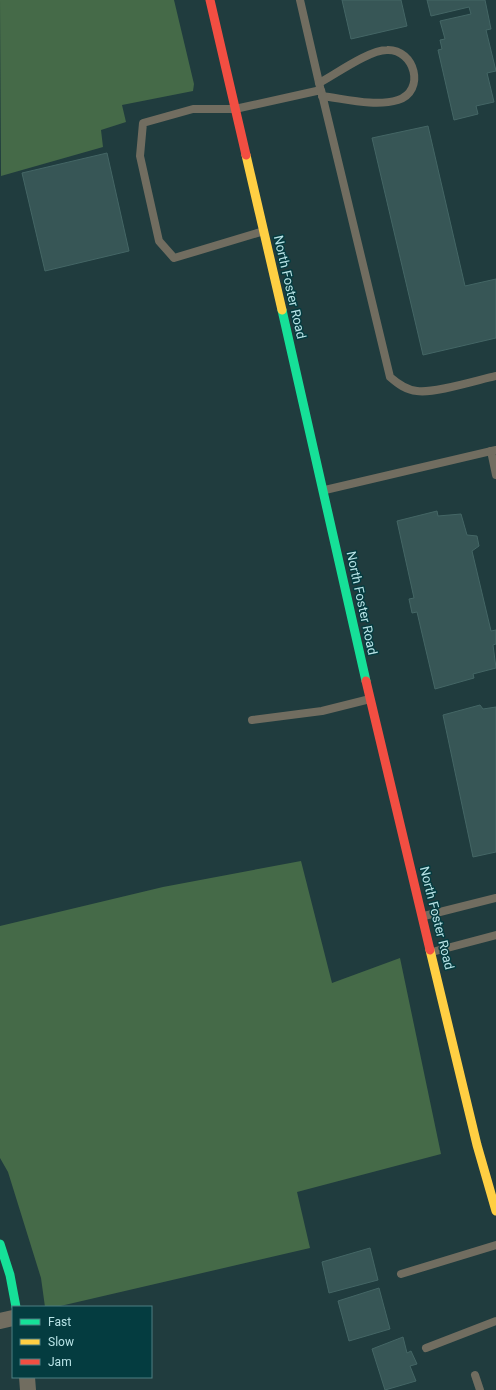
<svg xmlns="http://www.w3.org/2000/svg" width="496" height="1390" viewBox="0 0 496 1390" font-family="Roboto,sans-serif">
  <rect width="100%" height="100%" fill="#203c3e"/>
  <g fill="#456a48">
    <polygon points="0,0 174,0 194,84 193,91 122,105 126,122 101,130 103,147 1,176"/>
    <polygon points="301,861 332,983 400,958 441,1154 297,1192 310,1248 56,1307 45,1307 41,1278 8,1172 0,1158 0,926 163,887"/>
  </g>
  <g fill="#375656" stroke="#446665">
    <polygon points="342,0 401,0 407,26 351,39"/>
    <polygon points="427,0 485,0 491,29 486,30 496,71 487,73 494,102 476,106 478,114 454,120 438,50 442,49 440,40 445,39 440,21 471,14 469,7 431,16"/>
    <polygon points="428,126 465,286 496,279 496,338 423,355 372,138"/>
    <polygon points="107,153 129,251 45,271 22,173"/>
    <polygon points="437,511 438,516 461,514 467,535 477,536 479,546 472,551 491,631 496,630 496,644 493,645 496,668 473,674 474,678 435,689 417,612 412,613 409,599 414,598 397,521"/>
    <polygon points="480,705 483,709 496,707 496,852 473,857 443,715"/>
    <polygon points="370,1248 378,1280 329,1293 322,1262"/>
    <polygon points="379,1288 390,1329 349,1341 338,1301"/>
    <polygon points="403,1337 407,1353 411,1351 417,1364 410,1366 416,1381 385,1390 372,1349"/>
  </g>
  <g fill="none" stroke-linecap="round" stroke-linejoin="round">
    <g stroke="#716d60" stroke-width="8">
      <polyline points="300,0 320,87"/>
      <path d="M319,83C336,74 369,50 387,50C415,49 426,91 398,100C375,107 346,99 322,96"/>
      <path d="M264,231L174,258L159,241L140,156L143,123L193,109H235L321,90L390,377C398,384 406,390 417,391C433,394 478,380 496,376"/>
      <polyline points="491,451 496,475"/>
      <polyline points="325,490 496,450"/>
      <polyline points="252,720 322,711 370,699"/>
      <polyline points="424,916 496,898"/>
      <polyline points="432,952 496,935"/>
      <polyline points="401,1274 496,1245"/>
      <polyline points="426,1348 496,1321"/>
      <polyline points="475,1375 480,1390"/>
    </g>
    <g stroke="#716d60" stroke-width="16">
      <polyline points="0,1321 13,1318"/>
      <polyline points="27,1377 28,1390"/>
    </g>
    <g stroke="#16e098" stroke-width="9">
      <polyline points="282,310 366,681"/>
      <polyline points="0,1244 10,1275 16,1307"/>
    </g>
    <g stroke="#ffcf43" stroke-width="9">
      <polyline points="246,155 282,310"/>
      <polyline points="430,950 477,1145 496,1211"/>
    </g>
    <g stroke="#f24e42" stroke-width="9">
      <polyline points="210,0 246,155"/>
      <polyline points="366,681 430,950"/>
    </g>
  </g>
  <g text-anchor="middle" dominant-baseline="central" stroke-width="3" stroke-linejoin="round" paint-order="stroke">
    <g font-size="13" fill="#b8e3e6" stroke="#043c40">
      <text transform="translate(290 287) rotate(77)">North Foster Road</text>
      <text transform="translate(362 603) rotate(78)">North Foster Road</text>
      <text transform="translate(437 918) rotate(76)">North Foster Road</text>
    </g>
  </g>
  <rect x="12" y="1306" width="140" height="72" fill="#043c40" stroke="#4c7f82"/>
  <rect x="20" y="1319" width="20" height="6" fill="#16e098" stroke="#4c7f82"/>
  <text x="48" y="1326" font-size="12" fill="#b8e3e6">Fast</text>
  <rect x="20" y="1339" width="20" height="6" fill="#ffcf43" stroke="#4c7f82"/>
  <text x="48" y="1346" font-size="12" fill="#b8e3e6">Slow</text>
  <rect x="20" y="1359" width="20" height="6" fill="#f24e42" stroke="#4c7f82"/>
  <text x="48" y="1366" font-size="12" fill="#b8e3e6">Jam</text>
</svg>
